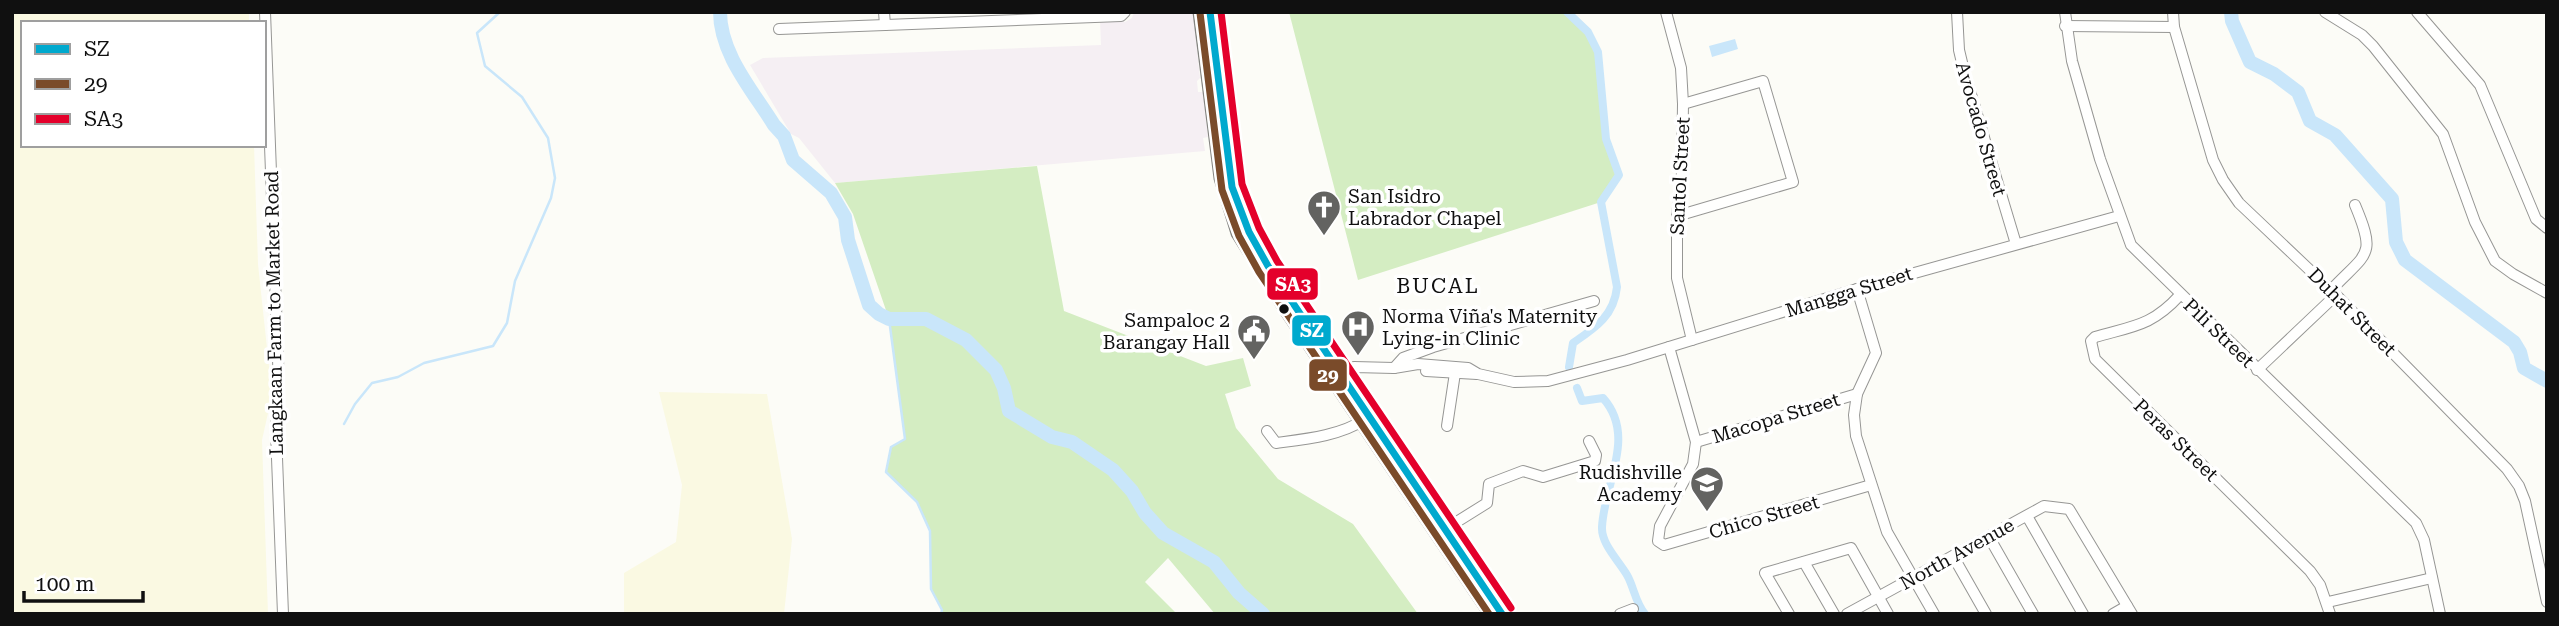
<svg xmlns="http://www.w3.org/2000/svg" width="2559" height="626" viewBox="0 0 2559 626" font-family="'Roboto Serif',serif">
  <rect width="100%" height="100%" fill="#fcfcf7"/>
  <polygon fill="#f5eff3" points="1134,12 1193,12 1200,78 1197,81 1198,92 1203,92 1208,137 1203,138 1205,151 835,183 799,138 791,134 750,65 763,58 1101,45 1100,20 1118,19 1125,22 1132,18"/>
  <g fill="#faf9e2">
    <polygon points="12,12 249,12 249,23 23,23 23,145 254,145 258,264 272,395 262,440 268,614 12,614"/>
    <polygon points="659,392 767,394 792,539 784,614 624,614 624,573 676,542 682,485"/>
  </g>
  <g fill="#d4edc2">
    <polygon points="1289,12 1567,12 1588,32 1598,52 1606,139 1619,175 1601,202 1358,280"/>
    <polygon points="1037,166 1064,311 1206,366 1243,358 1251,386 1225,394 1236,428 1278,479 1353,524 1418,614 1215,614 1168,558 1145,582 1177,614 941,614 942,610 931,589 930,531 917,502 886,472 891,447 905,439 889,319 853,214 835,183"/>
  </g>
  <polygon fill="#c9e6fa" points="1735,39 1738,49 1712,57 1709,46"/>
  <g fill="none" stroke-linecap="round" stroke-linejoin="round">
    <g stroke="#c9e6fa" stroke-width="2.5">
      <polyline points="889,319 905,439 891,447 886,472 917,502 930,531 931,589 942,610 941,614"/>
      <polyline points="344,424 355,404 372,383 398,377 424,363 493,346 507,323 515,281 551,198 555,178 548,138 522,97 485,66 477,33 500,12"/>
    </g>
    <g stroke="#c9e6fa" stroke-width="8">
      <path d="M1567,12L1588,32L1598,52L1606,139L1619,175L1601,202L1617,287C1614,316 1595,328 1573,343L1569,367"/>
      <path d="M1577,388L1582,401L1603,398C1637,436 1604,484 1602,527C1601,544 1619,561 1627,575C1634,587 1635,602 1645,614"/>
    </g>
    <g stroke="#c9e6fa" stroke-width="14">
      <path d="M720,12C720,54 753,91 774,125L784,136L793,160L831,193L845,217L848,240L869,305L879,314L889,319H926L966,340L996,370L1004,388L1009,411L1052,437L1072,442L1113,470L1132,491L1145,513L1163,533L1214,562L1239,593L1263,614"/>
      <polyline points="2231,12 2232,21 2250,62 2274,74 2298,92 2310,121 2335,135 2392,199 2396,242 2405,260 2514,342 2520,352 2524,368 2547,381"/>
    </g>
    <g stroke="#969694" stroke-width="12">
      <g id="minor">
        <polyline points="265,12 279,386 276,432 283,614"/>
        <polyline points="884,12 885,25"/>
        <polyline points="1666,12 1681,68 1683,104 1682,173 1677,216 1677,278 1692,340"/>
        <polyline points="1957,12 1959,50 1964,71 2016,244"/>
        <polyline points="2065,12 2072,61 2100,159 2131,245 2416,523 2424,540 2440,614"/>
        <polyline points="2173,12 2174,27 2213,160 2223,180 2239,203 2336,295 2507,469 2519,486 2525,501 2547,602"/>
        <polyline points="2325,12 2362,35 2373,46 2443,134 2475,222 2495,261 2513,274 2547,293"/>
        <polyline points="2417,12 2480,85 2536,219 2547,228"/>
        <polyline points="2065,26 2174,27"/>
        <polyline points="779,29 1121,16 1125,12"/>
        <polyline points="1677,216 1793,182 1763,81 1683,104"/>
        <polyline points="1857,289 1876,353 1857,394 1854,415 1856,436 1887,532 1934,614"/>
        <path d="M2331,290C2367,252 2377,257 2355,205"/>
        <path d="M2180,295C2152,326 2133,326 2095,337L2091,341L2095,359L2310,571L2320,585L2330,614"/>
        <polyline points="1669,347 1696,442 1693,464 1660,526 1658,541 1664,545 1871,485"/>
        <polyline points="1394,368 1403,358 1433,347 1594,301"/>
        <polyline points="2257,370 2336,295"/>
        <polyline points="1426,371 1477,374"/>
        <polyline points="1335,373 1354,367 1394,368 1418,364 1468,368 1478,374 1514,382 1548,381 1627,360 1857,289 2119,216"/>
        <polyline points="1447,426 1455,373"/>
        <path d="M1267,431L1276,443C1307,439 1339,436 1366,419"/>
        <polyline points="1696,442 1857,394"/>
        <polyline points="2027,516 2083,614"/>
        <polyline points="1439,533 1487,503 1489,484 1523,471 1543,477 1595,461 1596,455 1589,441"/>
        <polyline points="1989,537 2033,614"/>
        <polyline points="1953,556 1986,614"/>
        <polyline points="1804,562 1834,614"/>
        <polyline points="2328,602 2432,578"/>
        <polyline points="1620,614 1633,609"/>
        <polyline points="1789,614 1765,573 1851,548 1888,614"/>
        <polyline points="1847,614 2044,506 2069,509 2132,614"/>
        <polyline points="2113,614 2127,606"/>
      </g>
    </g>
    <g stroke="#848481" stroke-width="15">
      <g id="major">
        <polyline points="1200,12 1221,178 1238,233 1287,311 1491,614"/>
        <polyline points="1210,12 1232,187 1249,232 1268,266 1502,614"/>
      </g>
    </g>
    <use href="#minor" stroke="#fffffe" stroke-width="10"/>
    <use href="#major" stroke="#eeeada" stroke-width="12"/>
    <g stroke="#fff" stroke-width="12">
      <polyline id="bus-1" points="1210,12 1232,187 1249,232 1268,266 1502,614"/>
    </g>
    <g stroke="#fff" stroke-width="12">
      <polyline id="bus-2" points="1200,13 1222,190 1239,236 1259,272 1489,614"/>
    </g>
    <g stroke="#fff" stroke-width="12">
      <polyline id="bus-3" points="1221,12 1242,184 1259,228 1277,261 1511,608"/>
    </g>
    <use href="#bus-1" stroke="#00a9ce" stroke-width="7"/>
    <use href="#bus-2" stroke="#7a4b2a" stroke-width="7"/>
    <use href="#bus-3" stroke="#e4002b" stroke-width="7"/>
  </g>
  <defs>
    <g id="church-pin" transform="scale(1.75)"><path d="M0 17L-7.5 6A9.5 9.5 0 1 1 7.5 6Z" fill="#636361" stroke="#fff"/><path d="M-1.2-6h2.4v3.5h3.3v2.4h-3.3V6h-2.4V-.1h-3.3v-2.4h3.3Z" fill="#fff"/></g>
    <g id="hospital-pin" transform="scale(1.75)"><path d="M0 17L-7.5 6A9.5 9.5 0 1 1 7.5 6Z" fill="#636361" stroke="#fff"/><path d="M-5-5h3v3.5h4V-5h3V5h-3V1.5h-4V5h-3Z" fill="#fff"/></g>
    <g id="civic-pin" transform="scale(1.75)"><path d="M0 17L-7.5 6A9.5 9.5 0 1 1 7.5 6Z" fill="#636361" stroke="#fff"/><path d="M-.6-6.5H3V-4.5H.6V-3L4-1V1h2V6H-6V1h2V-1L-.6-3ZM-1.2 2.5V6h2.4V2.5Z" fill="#fff"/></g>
    <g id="school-pin" transform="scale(1.75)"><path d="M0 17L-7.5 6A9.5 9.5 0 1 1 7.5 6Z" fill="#636361" stroke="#fff"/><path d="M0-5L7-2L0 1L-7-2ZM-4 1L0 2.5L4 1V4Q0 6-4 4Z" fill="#fff"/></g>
  </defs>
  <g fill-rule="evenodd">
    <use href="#church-pin" x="1324" y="207"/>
    <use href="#hospital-pin" x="1358" y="327"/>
    <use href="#civic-pin" x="1254" y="331"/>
    <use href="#school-pin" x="1707" y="483"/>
  </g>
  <circle fill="#101010" stroke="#fff" stroke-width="2.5" cx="1284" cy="309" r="6"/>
  <g text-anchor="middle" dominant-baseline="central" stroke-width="7" stroke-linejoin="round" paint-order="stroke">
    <g font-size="19" fill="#101010" stroke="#fff">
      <text transform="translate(1981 129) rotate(74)">Avocado Street</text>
      <text transform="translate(1680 176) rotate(-87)">Santol Street</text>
      <text transform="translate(1849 292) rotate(-17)">Mangga Street</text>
      <text transform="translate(2352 312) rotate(45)">Duhat Street</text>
      <text transform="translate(274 313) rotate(-91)">Langkaan Farm to Market Road</text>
      <text transform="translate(2219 333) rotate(44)">Pili Street</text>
      <text transform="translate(1776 418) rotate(-17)">Macopa Street</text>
      <text transform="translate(2176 440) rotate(44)">Peras Street</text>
      <text transform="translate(1764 517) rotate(-16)">Chico Street</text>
      <text transform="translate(1957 554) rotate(-29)">North Avenue</text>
    </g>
    <g font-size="19" fill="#101010" stroke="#fff" text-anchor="start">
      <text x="1348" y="196">San Isidro<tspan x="1348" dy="22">Labrador Chapel</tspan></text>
      <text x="1382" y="316">Norma Viña's Maternity<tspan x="1382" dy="22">Lying-in Clinic</tspan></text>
      <text x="1230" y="320" text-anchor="end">Sampaloc 2<tspan x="1230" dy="22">Barangay Hall</tspan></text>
      <text x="1682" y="472" text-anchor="end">Rudishville<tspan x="1682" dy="22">Academy</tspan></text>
    </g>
    <g font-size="21" letter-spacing="2" fill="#101010" stroke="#fff">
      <text x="1438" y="286">BUCAL</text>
    </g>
  </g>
  <g stroke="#fff" stroke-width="2.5">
    <rect x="1266" y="267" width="53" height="34" rx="7" fill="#e4002b"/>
    <rect x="1291" y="314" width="41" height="33" rx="7" fill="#00a9ce"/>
    <rect x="1308" y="358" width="40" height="34" rx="7" fill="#7a4b2a"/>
  </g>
  <g font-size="19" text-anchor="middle" font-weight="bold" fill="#fff">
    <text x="1293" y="291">SA3</text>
    <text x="1312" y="337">SZ</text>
    <text x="1328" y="382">29</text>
  </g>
  <rect width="2559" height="626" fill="none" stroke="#101010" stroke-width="28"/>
  <rect x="21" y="21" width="245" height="126" fill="#ffffff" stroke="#9f9f9f" stroke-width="2"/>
  <rect x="35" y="44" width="35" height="10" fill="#00a9ce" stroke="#9f9f9f" stroke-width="2"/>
  <text x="84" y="56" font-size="21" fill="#101010">SZ</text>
  <rect x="35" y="79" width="35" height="10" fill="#7a4b2a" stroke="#9f9f9f" stroke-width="2"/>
  <text x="84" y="91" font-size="21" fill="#101010">29</text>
  <rect x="35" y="114" width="35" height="10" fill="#e4002b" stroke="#9f9f9f" stroke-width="2"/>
  <text x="84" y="126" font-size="21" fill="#101010">SA3</text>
  <path d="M24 591v10h119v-10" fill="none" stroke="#101010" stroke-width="3.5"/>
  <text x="35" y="591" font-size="21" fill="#101010" stroke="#ffffff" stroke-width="5" paint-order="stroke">100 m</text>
</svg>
